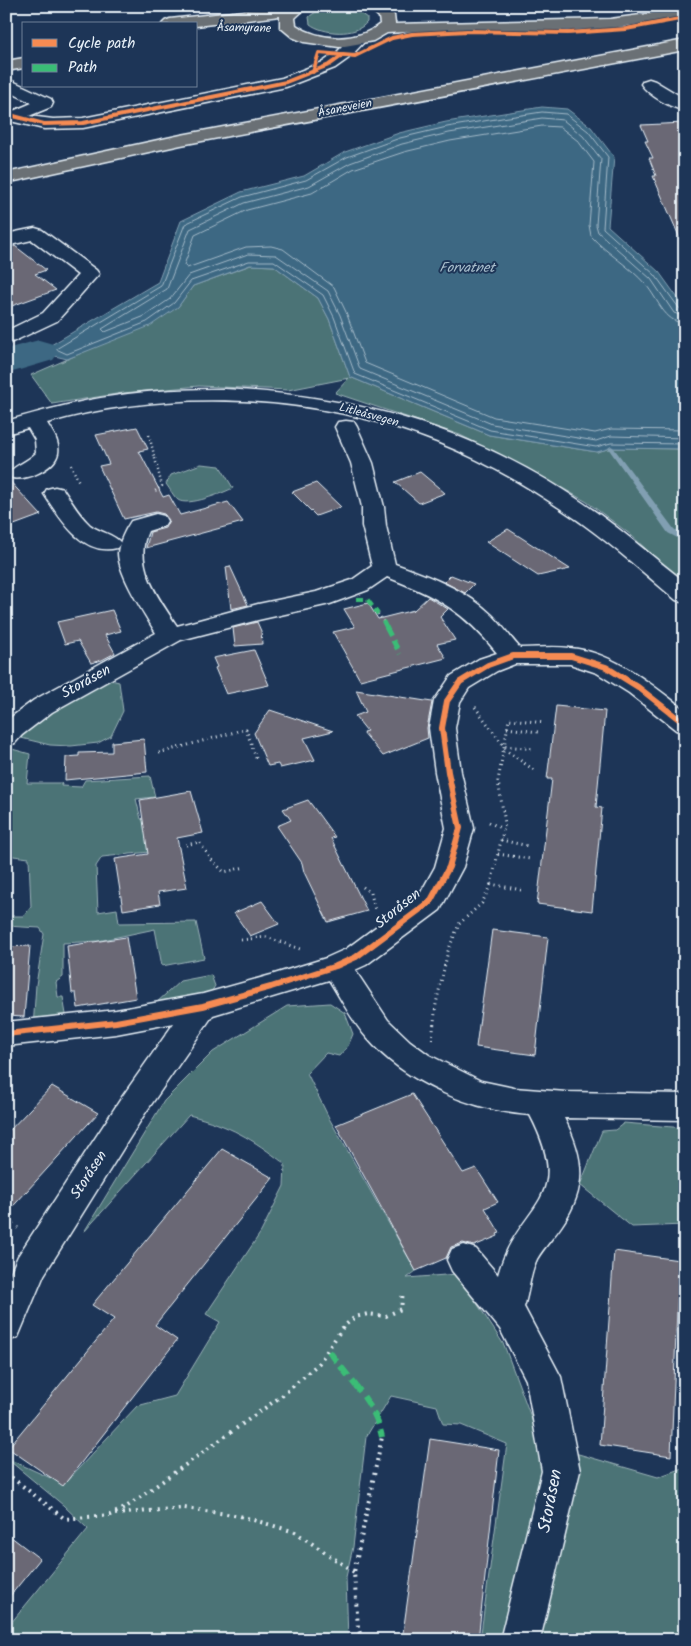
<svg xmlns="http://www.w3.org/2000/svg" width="691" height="1646" viewBox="0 0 691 1646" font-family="Kalam,sans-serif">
  <rect width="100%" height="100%" fill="#1d3557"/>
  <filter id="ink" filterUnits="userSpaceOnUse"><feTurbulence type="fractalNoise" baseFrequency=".02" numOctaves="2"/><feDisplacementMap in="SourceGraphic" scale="10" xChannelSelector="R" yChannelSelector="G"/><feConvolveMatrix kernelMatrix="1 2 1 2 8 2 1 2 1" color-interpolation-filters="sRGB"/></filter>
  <g filter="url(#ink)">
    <g fill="#4b7376" stroke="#9ab2b7">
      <path d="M339,8L360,13L367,18V22C356,37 323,34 310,24L309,17C317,9 328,9 339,8Z"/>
      <polygon points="251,265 274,266 318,298 329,319 350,377 489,435 597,452 611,448 685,449 685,586 631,535 587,502 534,472 460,435 335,393 349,378 288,390 199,386 123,393 52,404 31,375 93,348 178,307 193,286"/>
      <path d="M201,464L220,466L233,488C223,493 188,507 178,500C174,497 170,489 166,484L171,475Z"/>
      <polygon points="107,679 119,682 123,711 111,736 98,743 71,746 50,745 21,738 34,719"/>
      <polygon points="12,749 30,754 27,783 62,783 61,786 81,787 85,780 150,776 155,797 136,799 141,819 160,820 168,850 102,857 96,866 98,912 117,909 119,923 196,922 204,958 162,966 155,929 98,941 63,943 63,977 56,982 58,997 63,997 67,1020 155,1004 180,981 211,975 215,986 208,997 33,1028 36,985 44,934 40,928 6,926 6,916 24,916 31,907 29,858 6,855 6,758"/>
      <path d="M330,1003L345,1013L353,1034L348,1046L339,1056L326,1053L307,1073L330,1120L416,1271L407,1278L458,1274L504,1345L546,1457L504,1640H480L507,1444L461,1425L443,1424L437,1406L391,1396L366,1437L353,1547L346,1577L348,1640H6V1629L88,1529L63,1505L6,1458L64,1484L137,1406L175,1396L220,1322L206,1314L261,1232L284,1186L285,1164C251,1138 231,1126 189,1115L84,1232L164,1101L213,1052L287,1006Z"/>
      <polygon points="624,1123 685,1128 685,1225 632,1227 580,1185 602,1131 615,1130"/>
      <polygon points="575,1453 658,1477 685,1467 685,1640 533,1640"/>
    </g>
    <polygon fill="#3d6883" stroke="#819fb2" points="542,107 567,109 591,127 614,157 608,226 659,272 685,308 685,449 611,448 597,452 489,435 350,377 329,319 318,298 274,266 250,265 193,286 178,307 150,326 67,359 39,352 158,282 181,221 241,192 304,176 345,152 399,133 446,122"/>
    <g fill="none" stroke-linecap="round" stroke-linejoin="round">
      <g stroke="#a4bac9" stroke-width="1">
        <polyline points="685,310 679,308 655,275 603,228 608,157 588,131 566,114 542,112 502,118 447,127 400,138 347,157 306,180 242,197 185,224 161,286 56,349 67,354 147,322 174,303 191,281 249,261 274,261 323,295 334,317 355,374 490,430 596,447 611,443 685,444"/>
        <polyline points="685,317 674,313 651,279 598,232 596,225 601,159 583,136 563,120 542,118 449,133 402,144 350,163 309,186 244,203 190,229 167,289 102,329 105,332 145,316 170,299 189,275 248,254 276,255 328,291 340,315 360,369 492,424 596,441 611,436 685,438"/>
        <path d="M685,324C663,321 659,300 646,285C630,266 607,254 591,236L589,225L594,162L578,141L560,127L542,126L450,141L404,152L353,169L312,193L247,210L195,235L184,265L187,268L246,247L271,246L283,249L334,287L346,312L365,363L494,417L595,433L611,429L685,430"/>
      </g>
      <polygon fill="#819fb2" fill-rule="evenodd" points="611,446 613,447 674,529 685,537 685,542 668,533 608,448"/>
      <polygon fill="#3d6883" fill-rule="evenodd" points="39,340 53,344 59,352 53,360 6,374 6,349"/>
    </g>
    <g fill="#6b6875" stroke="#e8f1f8">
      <polygon points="685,123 685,250 653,176 656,176 649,158 653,158 645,141 648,141 641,125"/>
      <polygon points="15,246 46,270 35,274 56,290 6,308 6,248"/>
      <polygon points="137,427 148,449 139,451 163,497 169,495 180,515 228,502 243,522 146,548 150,532 165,528 169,520 164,514 156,512 124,519 99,466 109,464 96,435"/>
      <polygon points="420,472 445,493 419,503 395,482"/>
      <polygon points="6,477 41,515 6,528"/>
      <polygon points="316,483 341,507 316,516 292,492"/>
      <polygon points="508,529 570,569 538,576 486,542"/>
      <polygon points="230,566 248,605 231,609 226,567"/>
      <polygon points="451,575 474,584 465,593 444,582"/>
      <polygon points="428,597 448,609 440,617 455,640 437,644 446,658 360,680 333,632 355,627 344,609 368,603 378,619 414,610"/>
      <polygon points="112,610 121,631 105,635 115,653 102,660 91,663 78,641 65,644 57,622"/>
      <polygon points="257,622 261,631 262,644 235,646 233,628"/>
      <polygon points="254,650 269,685 226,694 215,668 217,667 213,658"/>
      <polygon points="356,690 432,702 427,728 428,738 383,756 363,732 367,731 355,716 366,712"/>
      <polygon points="556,706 605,711 596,807 602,808 592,911 537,904 552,779 547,779"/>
      <polygon points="270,710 333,731 304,738 315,760 280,768 278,764 268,766 254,733"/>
      <polygon points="144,739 147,772 65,780 66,757 79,756 79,753 112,752 112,742"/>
      <polygon points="191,791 203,833 177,838 187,888 158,892 160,904 123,910 115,859 148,854 140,800"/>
      <polygon points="308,800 335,837 331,838 367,911 328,922 304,872 302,863 277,826 291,820 283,809"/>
      <polygon points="262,901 279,924 250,936 234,913"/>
      <polygon points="492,930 548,937 535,1055 476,1047"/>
      <polygon points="126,937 136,998 78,1008 76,993 72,993 67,946"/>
      <polygon points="30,946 24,1017 6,1016 6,947"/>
      <polygon points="52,1086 98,1113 6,1214 6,1134"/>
      <polygon points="412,1094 463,1173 476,1168 498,1202 485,1208 500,1233 497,1234 498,1236 474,1246 463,1243 451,1247 446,1258 416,1271 336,1125"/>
      <polygon points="222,1149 273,1178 155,1325 177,1340 63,1486 8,1448 114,1319 92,1305"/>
      <polygon points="614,1251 679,1260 671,1456 600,1445"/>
      <polygon points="430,1439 499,1450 478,1640 402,1640"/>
      <polygon points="6,1533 40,1559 6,1601"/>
    </g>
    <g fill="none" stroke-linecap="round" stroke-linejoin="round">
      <g stroke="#e8f1f8" stroke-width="3">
        <g id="minor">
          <polygon points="358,35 364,37 366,40 349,58 335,68 286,87 83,128 44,129 6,120 6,109 13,111 32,103 6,90 6,78 51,99 53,103 51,107 29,116 53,119 83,118 282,78 323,62 337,52 352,37"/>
          <path d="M649,79L655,81L685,99V111C670,107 649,96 641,84L643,81Z"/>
          <polygon points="35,228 42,230 96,270 99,274 57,321 6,345 6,331 43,313 78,275 32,240 6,246 6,234"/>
          <path d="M225,389C366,397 480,430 596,512C627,534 655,559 685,582V603L676,600C640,570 604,537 564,511C525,484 482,460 437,442C317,394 171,387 47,423C52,432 60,441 58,453C55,469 26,481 12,478L9,473C15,465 27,462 36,453L35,440L28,428L6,434V421C42,411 78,401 114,396C151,390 188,389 225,389Z"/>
          <path d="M346,421L354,422L357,427L373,463L384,507L386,526L395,564C429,576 466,590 492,615C502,625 510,637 520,648C536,648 554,646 570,648C614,652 652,685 685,710V733L676,730L629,693L597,673L570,664H515L497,671L469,688L460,702L455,728L461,772L474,828L463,867L440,910L366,965L355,970L388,1020L410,1041L429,1055L481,1081L514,1088L566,1092L685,1094V1120L564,1118C584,1157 588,1187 562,1225C554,1237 544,1247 537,1259C530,1273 529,1292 524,1307L561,1377L580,1471L540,1640H500L542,1471L526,1380L500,1329L452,1271L447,1260L452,1249L464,1245L476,1249L498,1275C518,1201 577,1205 530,1115C473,1111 405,1083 367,1038C352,1021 341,999 329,980L213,1015L144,1115L44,1275L18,1337L6,1342V1283L18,1256L122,1097L174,1023L116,1034L6,1046V1022L116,1010L203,994L271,975L326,958L346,949L420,894L435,867L446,828L435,772L429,728L434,701L451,676L479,659L497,653C464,611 436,596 387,577L368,590L330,604L258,620L181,640L52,712L22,735L15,743L6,746V721L34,700L156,633C145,615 118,574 118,553C119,542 125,530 131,521L156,514L164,516L167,521L164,526L148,531C133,564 158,598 177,626L258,604L316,592L352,580L372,566L362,526V507L351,463L335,427L338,422Z"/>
          <path d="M55,487L63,489C71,501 79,515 90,525C99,532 114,534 121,543L117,548C82,557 60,518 44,494L47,489Z"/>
        </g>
      </g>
      <g stroke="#e8f1f8" stroke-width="3">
        <g id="major">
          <path d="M287,6H308L295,18L296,25C319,41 357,43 380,24L379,17L367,6H384L394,15L395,24L610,19L648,14L685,6V16L648,23L610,28L573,30L422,31L387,33L373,41L339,47L304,42L292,37L280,27V16L196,26V24H162L165,21L170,19Z"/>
          <polygon points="24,58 24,68 6,71 6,61"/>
        </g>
      </g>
      <g stroke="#e8f1f8" stroke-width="3">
        <polygon id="highway" points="685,40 685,50 181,145 6,183 6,173 181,135"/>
      </g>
      <g stroke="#e8f1f8" stroke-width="2.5" stroke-dasharray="1 3" stroke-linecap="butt">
        <polyline points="149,435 162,486 155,491"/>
        <polyline points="71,465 79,482"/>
        <polyline points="378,614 383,621"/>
      </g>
      <g stroke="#e8f1f8" stroke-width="3" stroke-dasharray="1 4" stroke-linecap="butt">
        <polyline points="475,707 504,746 535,749"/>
        <polyline points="507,728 538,732"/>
        <polyline points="504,749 534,770"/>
        <polyline points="159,753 246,729 257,761"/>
        <polyline points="489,822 504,830"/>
        <polyline points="501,840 528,846"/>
        <polyline points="186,845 199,842 212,860 224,872 245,867"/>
        <polyline points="498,854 531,859"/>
        <polyline points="363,887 371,893 375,910"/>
        <polyline points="521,890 491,884 505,823 498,781 509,719 545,723"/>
        <polyline points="241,940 266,937 300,949"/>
        <polyline points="432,1040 436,1004 448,951 459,924 482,903 491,884"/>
      </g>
      <g stroke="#e8f1f8" stroke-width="4" stroke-dasharray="2 5" stroke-linecap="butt">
        <polyline points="6,1076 6,1082"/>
        <polyline points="6,1220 18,1228"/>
        <polyline points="6,1473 65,1519 110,1515 125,1508 283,1395 319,1363 343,1327 355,1317 368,1314 386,1316 401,1309 403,1291"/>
        <polyline points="115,1514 184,1508 240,1516 295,1532 354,1572"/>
        <polyline points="362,1640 358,1627 354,1572 382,1437"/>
      </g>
      <use href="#minor" fill="#1d3557" fill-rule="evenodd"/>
      <use href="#major" fill="#6a7074" fill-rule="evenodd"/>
      <use href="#highway" fill="#6a7074" fill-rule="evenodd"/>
      <g stroke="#3abd76" stroke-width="4" stroke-dasharray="8 4" stroke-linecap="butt">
        <polyline points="356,599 367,599 378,614"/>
        <polyline points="383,621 387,629"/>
      </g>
      <polyline stroke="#3abd76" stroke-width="5" stroke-dasharray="10 5" stroke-linecap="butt" points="386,627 400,654"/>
      <path stroke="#3abd76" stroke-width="6" stroke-dasharray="13 6" stroke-linecap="butt" d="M329,1351C349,1379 375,1403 382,1437"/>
      <g stroke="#1d3557" stroke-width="5.5">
        <g id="cycleway-far1">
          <polyline points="313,72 319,53 355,56 392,38 412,34 467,31 568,33 626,29 685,18"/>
          <polyline points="6,114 44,124 83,123 286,82 329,65 343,55"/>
        </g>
      </g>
      <g stroke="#1d3557" stroke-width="9">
        <polyline id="cycleway" points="6,1034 116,1022 203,1006 271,987 336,966 356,957 430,902 449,867 460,828 448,772 442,728 447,701 460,682 488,665 513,656 571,656 606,667 638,687 685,724"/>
      </g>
      <use href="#cycleway-far1" stroke="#f68b52" stroke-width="4"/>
      <use href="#cycleway" stroke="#f68b52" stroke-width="6"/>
    </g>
  </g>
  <g text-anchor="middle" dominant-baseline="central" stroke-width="4" stroke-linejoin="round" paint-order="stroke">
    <g font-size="12" fill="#e8f1f8" stroke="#1d3557">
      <text transform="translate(244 28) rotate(1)">Åsamyrane</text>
      <text transform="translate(345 108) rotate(-11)">Åsaneveien</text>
      <text transform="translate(369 415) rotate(15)">Litleåsvegen</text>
    </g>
    <g font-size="14" font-style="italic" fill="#acc1cf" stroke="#1d3557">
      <text x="467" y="268">Forvatnet</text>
    </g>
    <g font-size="15" fill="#e8f1f8" stroke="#1d3557">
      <text transform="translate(86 682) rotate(-29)">Storåsen</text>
      <text transform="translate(398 909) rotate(-39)">Storåsen</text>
      <text transform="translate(89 1175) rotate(-57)">Storåsen</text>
    </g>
    <g font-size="18" fill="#e8f1f8" stroke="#1d3557">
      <text transform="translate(551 1501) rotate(-79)">Storåsen</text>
    </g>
  </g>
  <rect width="691" height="1646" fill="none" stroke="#1d3557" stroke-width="25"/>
  <rect x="12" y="12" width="666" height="1621" fill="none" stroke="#e8f1f8" stroke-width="2" filter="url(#ink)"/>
  <rect x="22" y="22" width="175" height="65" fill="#1d3557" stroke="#6e8097"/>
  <rect x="32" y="39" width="25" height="8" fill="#f68b52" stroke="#6e8097"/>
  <text x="68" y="48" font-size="15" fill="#e8f1f8">Cycle path</text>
  <rect x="32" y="64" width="25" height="8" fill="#3abd76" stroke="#6e8097"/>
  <text x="68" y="72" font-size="15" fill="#e8f1f8">Path</text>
</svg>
